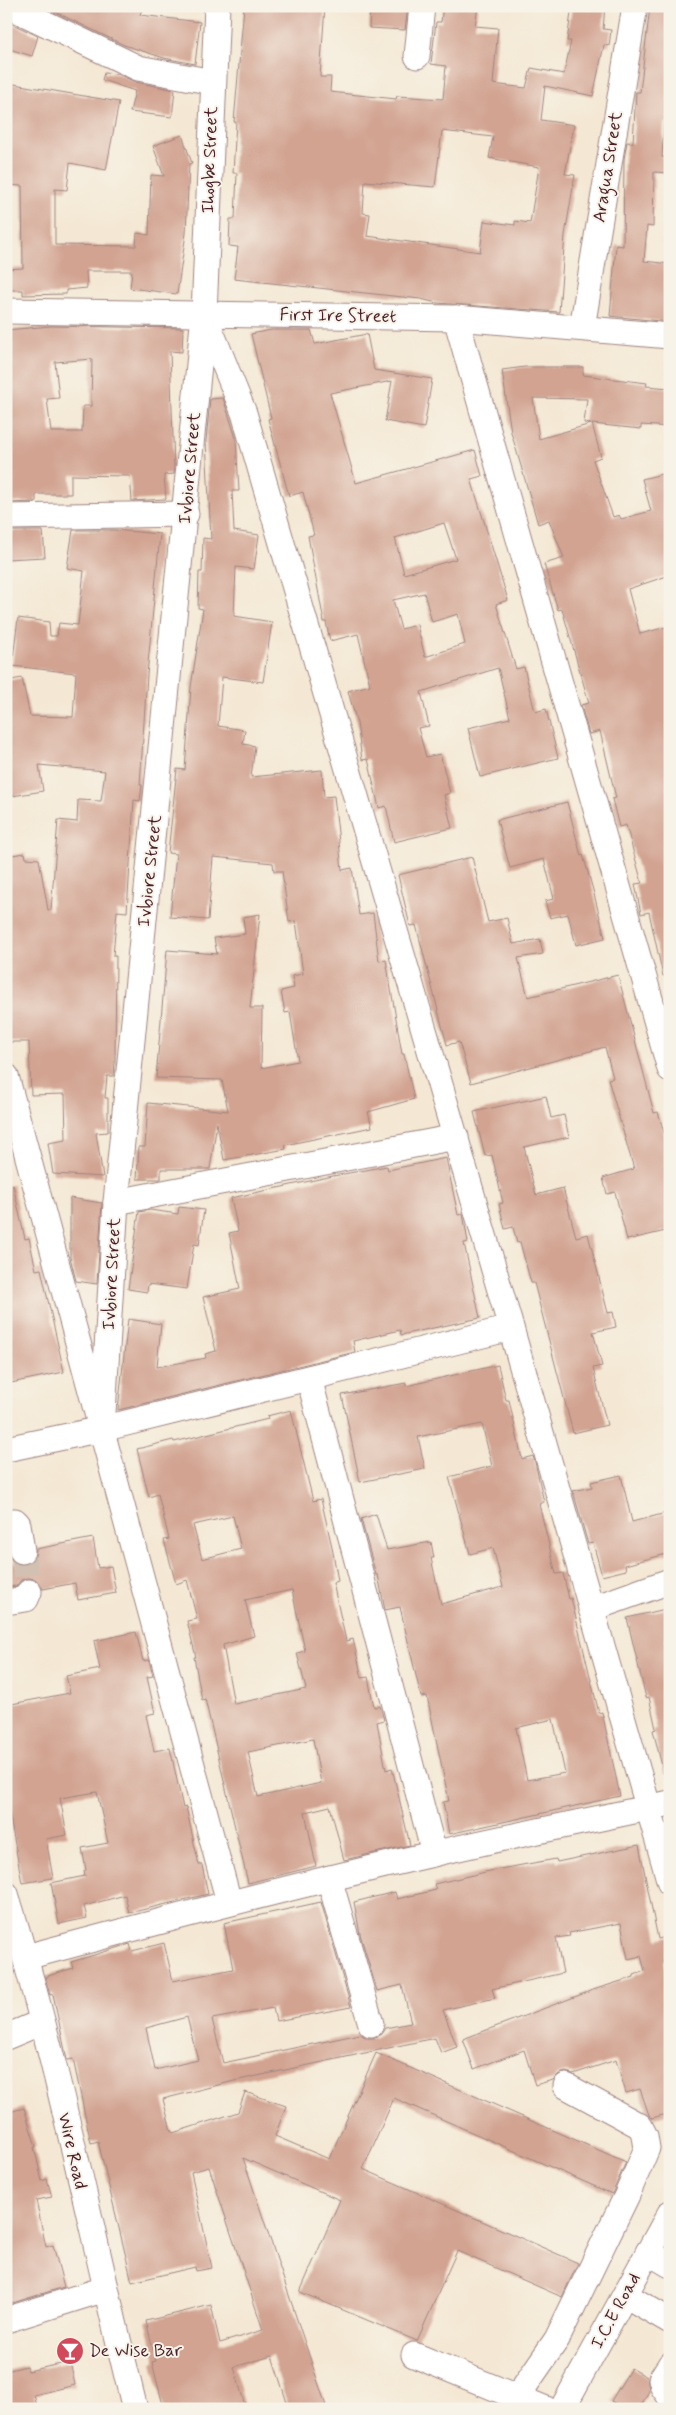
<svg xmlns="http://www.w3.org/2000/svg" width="676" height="2415" viewBox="0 0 676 2415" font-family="Mynerve,sans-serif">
  <rect width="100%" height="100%" fill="#f7f3e8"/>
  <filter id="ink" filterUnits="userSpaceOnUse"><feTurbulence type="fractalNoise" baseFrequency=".02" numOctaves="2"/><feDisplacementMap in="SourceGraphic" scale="10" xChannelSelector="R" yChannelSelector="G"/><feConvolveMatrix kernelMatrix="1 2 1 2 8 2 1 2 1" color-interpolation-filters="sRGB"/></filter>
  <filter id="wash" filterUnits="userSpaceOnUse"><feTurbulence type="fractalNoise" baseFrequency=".0096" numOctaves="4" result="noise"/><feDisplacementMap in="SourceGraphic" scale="20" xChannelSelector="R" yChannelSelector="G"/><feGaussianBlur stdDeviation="1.12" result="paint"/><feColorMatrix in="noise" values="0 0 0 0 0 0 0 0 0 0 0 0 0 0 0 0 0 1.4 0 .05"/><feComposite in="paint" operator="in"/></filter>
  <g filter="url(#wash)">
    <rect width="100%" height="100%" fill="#f4e8d4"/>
    <g id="blocks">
      <g fill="#d2a391" fill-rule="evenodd">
        <polygon points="43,6 143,6 140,15 200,22 195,64 164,58 124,45"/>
        <path d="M244,6H325L320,77H331L330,92L396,99L397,96L443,99L446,66L431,64L436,22H441L443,6H478L475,26L498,28L493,84L526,88L531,68L564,74L571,41H567L572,6H605L603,29L611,30L609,46L604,45L593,96L545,86L541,120L574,125L565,174L575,175L565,235L559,312L437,303L421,299L234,279L238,247L229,246L230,219H235L237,173H233L236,122H234ZM442,131L493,137L489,158L539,167L530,223L515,221V225L484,221L480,252L367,236L370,214L363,213L365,181L435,187Z"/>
        <polygon points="370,6 408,6 405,30 369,28"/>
        <polygon points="650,6 670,6 670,123 664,123 662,157 670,158 670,173 654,172 653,227 647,226 644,261 670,264 670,322 610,316 616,245 623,246 624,159 627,142 633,143 636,92 640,92"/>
        <polygon points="6,21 38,36 32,56 6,48"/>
        <polygon points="104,73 118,74 135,82 175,90 172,117 130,112 135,91 102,80"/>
        <polygon points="8,83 119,102 106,170 70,163 67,190 55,189 55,245 136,246 137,233 149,235 151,175 164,176 153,146 182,135 192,163 189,164 186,233 177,294 130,288 132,271 86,271 87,288 66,290 66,294 23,295 23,290 6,290 6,269 23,268 22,186 6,185"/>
        <path d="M51,326L183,328L182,352L170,351L174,468V474L164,475L166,499L132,501L130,476L71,475V494H36V502L6,503V330ZM92,359L91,406H83L82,432H51L47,399L59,398L55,362Z"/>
        <path d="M271,330H311L315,344L367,334L374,370L432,379L424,428L385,421L392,381L330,393L356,483L475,450L482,476L471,479L508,600L496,604L516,669L524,667L535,712L546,709L558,758L480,777L468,728L510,718L498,668L421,692L429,726L418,728L426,757L440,754L450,793L444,795L452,828L394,842L386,806L379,808L368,759L362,760L357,723L348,691L370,685L358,634L330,641L326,622H324L308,536L314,535L303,492L289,496L268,419L271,418L251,334ZM444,523L456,559L404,574L395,538ZM424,593L432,622L458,614L465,644L425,657L417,625L401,629L393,600Z"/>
        <path d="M525,367H583V375L647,383L646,386L670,388V427L641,425V429L592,424L601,457L593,460L613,517L619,515L621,519L651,511L642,479L666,473L670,488V575L628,589L640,634L670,626V975L663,976L649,912L641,914L635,884L642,883L626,825L619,827L612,799L616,798L600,731L589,734L581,705L589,703L562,609L558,610L544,564L564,558L549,520L538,524L511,432L502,370ZM533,398L587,399L584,423L591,424L539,439Z"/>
        <polygon points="223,398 236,438 239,491 232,491 234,531 259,535 254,569 236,567 234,616 272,622 263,682 222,677 218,726 245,730 243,744 255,746 251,777 322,770 324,797 334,796 342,870 352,868 359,915 373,913 379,961 386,960 402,1054 404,1054 414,1099 368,1112 372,1127 285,1145 286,1149 224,1160 217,1123 210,1169 161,1169 161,1179 137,1179 139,1147 145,1147 148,1103 228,1111 222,1080 156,1078 167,950 217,954 214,938 245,934 243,917 260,914 250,1008 262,1008 261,1068 298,1061 290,1012 285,1013 281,991 294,988 292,976 303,974 296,921 289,922 282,871 274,871 273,863 213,857 208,920 170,917 176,854 168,853 177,769 185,770 191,687 203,609 198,608 199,572 202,572 203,538 211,539 206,441 210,399"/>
        <polygon points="73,530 115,530 160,534 147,675 140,785 142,785 140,801 134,800 127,912 117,911 113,956 116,956 115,1062 114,1076 107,1076 105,1098 108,1098 108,1132 96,1133 103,1177 53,1174 48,1143 66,1140 65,1094 31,1095 29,1042 6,1042 6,856 25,853 26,858 39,859 48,910 51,910 58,820 77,822 78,800 101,801 105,771 39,765 43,791 6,797 6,681 22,678 30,716 73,717 76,673 12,666 18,618 49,622 50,636 57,636 59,623 78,625 84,571 67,568"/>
        <polygon points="6,531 43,531 45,557 6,559"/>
        <polygon points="567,802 581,856 583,855 593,890 605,938 576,945 568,914 550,918 545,901 554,899 544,859 510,868 497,820"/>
        <polygon points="472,857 488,922 507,918 513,944 540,939 543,954 518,958 528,997 618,975 654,1113 658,1112 670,1153 670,1230 627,1240 615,1192 607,1194 603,1178 634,1169 608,1079 613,1078 605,1047 471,1083 459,1042 447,1045 416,925 410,926 398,875"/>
        <polygon points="546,1096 551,1118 564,1115 569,1137 524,1147 536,1195 563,1188 576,1237 588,1234 608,1313 613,1312 616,1327 593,1332 602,1366 593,1368 607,1425 573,1433 534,1283 531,1283 520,1242 517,1243 513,1227 505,1229 499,1204 503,1203 492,1155 485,1156 474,1112"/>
        <polygon points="446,1158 458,1215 463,1214 468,1242 464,1243 480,1318 401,1335 400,1330 353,1341 355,1352 118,1410 128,1319 161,1324 157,1367 206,1358 205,1354 216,1351 203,1297 240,1289 229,1233 238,1231 231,1198 333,1176 387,1166 388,1170"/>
        <polygon points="13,1185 25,1239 29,1238 36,1270 41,1269 64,1372 6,1384 6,1186"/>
        <polygon points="70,1198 102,1203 97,1284 76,1281 70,1257"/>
        <polygon points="179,1207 204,1210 199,1245 194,1244 187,1289 148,1284 147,1292 128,1289 139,1212 150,1210 178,1214"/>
        <path d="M498,1365L506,1400H509L522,1459L533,1456L535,1462L544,1502L539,1504L556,1574L563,1573L569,1599L571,1598L599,1713L602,1712L620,1796L449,1834L443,1802L449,1801L427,1696L421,1697L400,1607L385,1610L378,1575H376L361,1519L376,1514L387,1550L431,1542L434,1558H431L441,1604L503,1587L493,1548L470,1554L449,1477L492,1466L482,1424L418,1437L425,1469L360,1482L342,1395L406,1383V1386ZM553,1719L565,1773L527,1780L516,1728Z"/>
        <path d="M291,1410L313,1501L321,1499L332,1547L338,1581L333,1583L346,1641L353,1639L362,1678L368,1677L374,1707L380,1706L384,1720L377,1722L386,1770L392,1768L410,1845L344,1860L330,1806L305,1812L316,1866L248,1883L205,1699L202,1700L194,1657H196L187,1621L197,1619L187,1580L176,1584L164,1540L169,1539L158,1494L149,1497L137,1449L173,1440L174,1442L268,1419L267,1416ZM233,1516L241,1549L202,1559L193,1525ZM292,1590L305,1651L297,1653L306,1689L234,1704L223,1645L254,1636L245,1600ZM313,1739L321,1783L258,1797L248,1752Z"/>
        <polygon points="621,1475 632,1522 670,1512 670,1553 625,1565 626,1570 602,1576 593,1543 588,1544 573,1491 592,1487 591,1482"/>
        <polygon points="93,1538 98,1568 111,1566 116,1593 78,1600 75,1583 43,1589 35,1579 28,1578 21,1580 16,1586 6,1587 6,1555 16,1564 25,1565 35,1557 36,1549"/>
        <polygon points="670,1608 670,1636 665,1637 670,1658 670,1773 664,1774 653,1730 656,1729 649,1697 646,1698 627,1618"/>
        <polygon points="136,1632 143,1661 149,1660 153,1676 147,1677 155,1713 146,1715 154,1751 170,1748 183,1808 186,1807 199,1865 202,1865 208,1894 129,1913 125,1895 84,1906 87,1918 59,1924 51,1883 85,1876 84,1871 86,1870 82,1848 108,1843 97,1792 60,1798 67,1835 46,1839 53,1878 22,1883 9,1811 6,1811 6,1705 70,1693 66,1676 100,1669 94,1641"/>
        <path d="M639,1845L658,1939L670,1936V1959L663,1961L670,1982V2113L652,2118L649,2115L640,2089L626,2093L616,2060L573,2074L566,2072L559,2074L553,2080L535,2085L524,2050L474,2069L463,2039L593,1990L634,1977V1975L645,1971L641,1956L628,1959L621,1923L569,1933L570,1936L556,1938L563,1973L492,1989L495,1998L443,2010L457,2047L441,2053L435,2038L234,2081L163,2099L171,2131L173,2133L238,2112L245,2092L286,2106L275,2136L329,2159L376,2053L626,2162L612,2194L394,2098L363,2169L578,2263L562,2297L457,2251L417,2341L300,2292L340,2200L243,2158L327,2409H289L272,2356L234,2367L246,2409H164L152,2362L156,2361L146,2321L211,2305L220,2343L263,2330L209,2167L191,2172L212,2268L196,2271L195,2267L132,2282L98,2141L91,2143L73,2059L67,2060L53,1994L50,1995L45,1977L73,1968L71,1962L130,1944L132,1951L164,1943L173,1981L233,1969L224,1923L321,1902L351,2007L276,2021L273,2008L212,2019L223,2063L360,2034L367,2038H374L381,2034L385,2028L411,2023L402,1985L377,1991L360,1934L354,1902L395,1892L397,1899L436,1890L434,1884L494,1870L556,1859L557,1862ZM187,2017L198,2060L155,2070L146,2028Z"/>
        <polygon points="24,2108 36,2147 34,2147 42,2181 47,2179 52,2197 36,2200 46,2247 53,2245 64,2287 6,2305 6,2113"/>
        <polygon points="70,2362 75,2385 34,2395 38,2409 6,2409 6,2371 26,2366 28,2371"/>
        <polygon points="631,2368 647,2377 649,2391 639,2409 624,2409 611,2401"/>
      </g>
    </g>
  </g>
  <g filter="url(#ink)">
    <use href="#blocks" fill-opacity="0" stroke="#9f8480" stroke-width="1"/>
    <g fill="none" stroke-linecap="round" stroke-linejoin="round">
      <polyline stroke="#d2c0b2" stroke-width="25" stroke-dasharray="25 12" stroke-linecap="butt" points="22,1551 29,1592"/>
      <g stroke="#9f8480" stroke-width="27">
        <g id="minor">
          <polyline points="9,6 138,68 213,82"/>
          <polyline points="417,56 422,6"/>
          <polyline points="6,311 456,318 670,336"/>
          <polyline points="204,314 244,413 511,1328 670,1883"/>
          <polyline points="456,318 670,1069"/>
          <polyline points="582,328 635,6"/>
          <polyline points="6,517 186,514"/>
          <polyline points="6,1076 229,1902"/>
          <polyline points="116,1202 456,1137"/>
          <polyline points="309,1378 434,1853"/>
          <polyline points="102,1429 116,1202 204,314 217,6"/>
          <polyline points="6,1449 102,1429 511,1328"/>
          <polyline points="6,1521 15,1521 18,1524 22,1551"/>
          <polyline points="6,1602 26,1599 29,1592"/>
          <polyline points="591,1609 670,1581"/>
          <polyline points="329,1878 371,2024"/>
          <path d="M6,1894C59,2063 92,2238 135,2409"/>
          <path d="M26,1957C161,1921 296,1885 433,1854C512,1835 591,1821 670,1803"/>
          <polyline points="6,2037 42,2022"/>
          <polyline points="648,2252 670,2265"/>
          <polyline points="625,2295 670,2321"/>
          <polyline points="6,2320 105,2289"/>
          <polyline points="414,2355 546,2409"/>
          <polyline points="670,2365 661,2379 663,2387 670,2397"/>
          <polyline points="517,2397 557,2339 627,2195 647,2148 645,2136 640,2126 566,2086"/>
          <polyline points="562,2409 670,2213"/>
        </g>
      </g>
      <use href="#minor" stroke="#fff" stroke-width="25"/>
    </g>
  </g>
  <defs>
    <g id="bar-disc" transform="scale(1.4375)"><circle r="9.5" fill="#d1495b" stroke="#f7f3e8"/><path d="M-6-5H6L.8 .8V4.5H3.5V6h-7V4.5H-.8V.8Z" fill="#fff"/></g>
  </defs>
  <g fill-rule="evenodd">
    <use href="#bar-disc" x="70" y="2351"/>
  </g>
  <g text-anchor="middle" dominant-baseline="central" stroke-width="4" stroke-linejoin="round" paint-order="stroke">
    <g font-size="18" fill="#4a1f2b" stroke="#f7f3e8">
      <text transform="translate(210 160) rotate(-88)">Ihogbe Street</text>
      <text transform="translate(608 167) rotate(-81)">Aragua Street</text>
      <text transform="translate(338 316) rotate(1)">First Ire Street</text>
      <text transform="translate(190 468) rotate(-85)">Ivbiore Street</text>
      <text transform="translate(150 871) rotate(-84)">Ivbiore Street</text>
      <text transform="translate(112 1274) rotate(-87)">Ivbiore Street</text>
      <text transform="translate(72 2151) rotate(77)">Wire Road</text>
      <text transform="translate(616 2311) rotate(-61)">I.C.E Road</text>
    </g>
    <g font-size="18" fill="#4a1f2b" stroke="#f7f3e8" text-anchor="start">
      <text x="89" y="2351">De Wise Bar</text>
    </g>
  </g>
  <rect width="676" height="2415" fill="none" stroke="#f7f3e8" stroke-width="25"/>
</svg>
